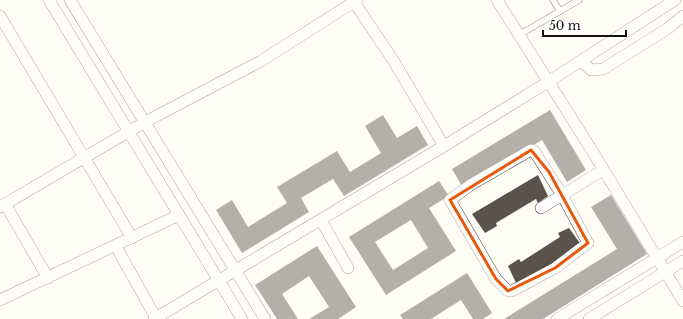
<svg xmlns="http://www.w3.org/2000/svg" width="683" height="319" viewBox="0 0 683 319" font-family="'Libre Baskerville',serif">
  <rect width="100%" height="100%" fill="#fffdf5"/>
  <g fill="#5a524d" fill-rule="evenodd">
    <polygon points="550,110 586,170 567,182 542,140 463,188 452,169"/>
    <polygon points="383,115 397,138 417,126 428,145 344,196 333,179 301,198 309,212 242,253 216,210 232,200 248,227 287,203 277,187 337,151 350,172 381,153 365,126"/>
    <polygon points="538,175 548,196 538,203 536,199 496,223 497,226 485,233 472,214"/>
    <path d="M439,181L449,196L429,208L456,251L386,295L349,237ZM411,220L428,248L393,270L375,242Z"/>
    <polygon points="611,195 647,254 543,319 504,319 617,249 591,207"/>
    <polygon points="569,228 582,246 518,287 508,266 519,259 521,262 560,237 558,233"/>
    <polygon points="317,246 356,307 338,319 309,319 329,307 309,276 282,294 298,319 277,319 255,285"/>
    <polygon points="467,273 492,313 483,319 473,319 461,300 431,319 403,319 400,315"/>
  </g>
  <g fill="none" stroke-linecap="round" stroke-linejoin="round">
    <g stroke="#444" stroke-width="7">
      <g id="lane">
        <polyline points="553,0 560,11"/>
        <polyline points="519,35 579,0"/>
      </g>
    </g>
    <g stroke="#444" stroke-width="12">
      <g id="street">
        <polyline points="49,0 242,319"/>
        <polyline points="70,0 265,319"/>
        <polyline points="497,0 591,149 683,301"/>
        <polyline points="354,2 393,60 444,146"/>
        <polyline points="0,16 132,238"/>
        <polyline points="581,61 591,70 603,69 667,29 683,16"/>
        <polygon points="531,150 534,151 562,195 588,243 555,268 512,291 508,291 496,279 450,200 472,184"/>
        <polyline points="5,204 48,278"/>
        <polyline points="0,207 145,122 261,61 357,0"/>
        <polyline points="541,208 603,170"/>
        <polyline points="321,220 348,268"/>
        <polyline points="119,252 156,318"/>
        <polyline points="0,300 179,215"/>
        <polyline points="154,319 444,146 548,82 675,0"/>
        <polyline points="557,319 683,242"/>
        <polyline points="589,319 683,261"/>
      </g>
    </g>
    <use href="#lane" stroke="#fff" stroke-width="5.5"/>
    <use href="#street" stroke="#fff" stroke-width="11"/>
  </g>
  <path d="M0 0H683V319H0ZM531,150L549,172L588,243L555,268L508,291L496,279L450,200Z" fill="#fffdf5" fill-opacity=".55" fill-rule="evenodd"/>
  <path fill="none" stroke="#e8590c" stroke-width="3" stroke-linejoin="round" d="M531,150L549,172L588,243L555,268L508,291L496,279L450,200Z"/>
  <path d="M543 30v6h83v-6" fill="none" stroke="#111111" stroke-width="2"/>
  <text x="549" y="30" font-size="12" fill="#111111" stroke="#ffffff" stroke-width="3" paint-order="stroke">50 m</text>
</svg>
